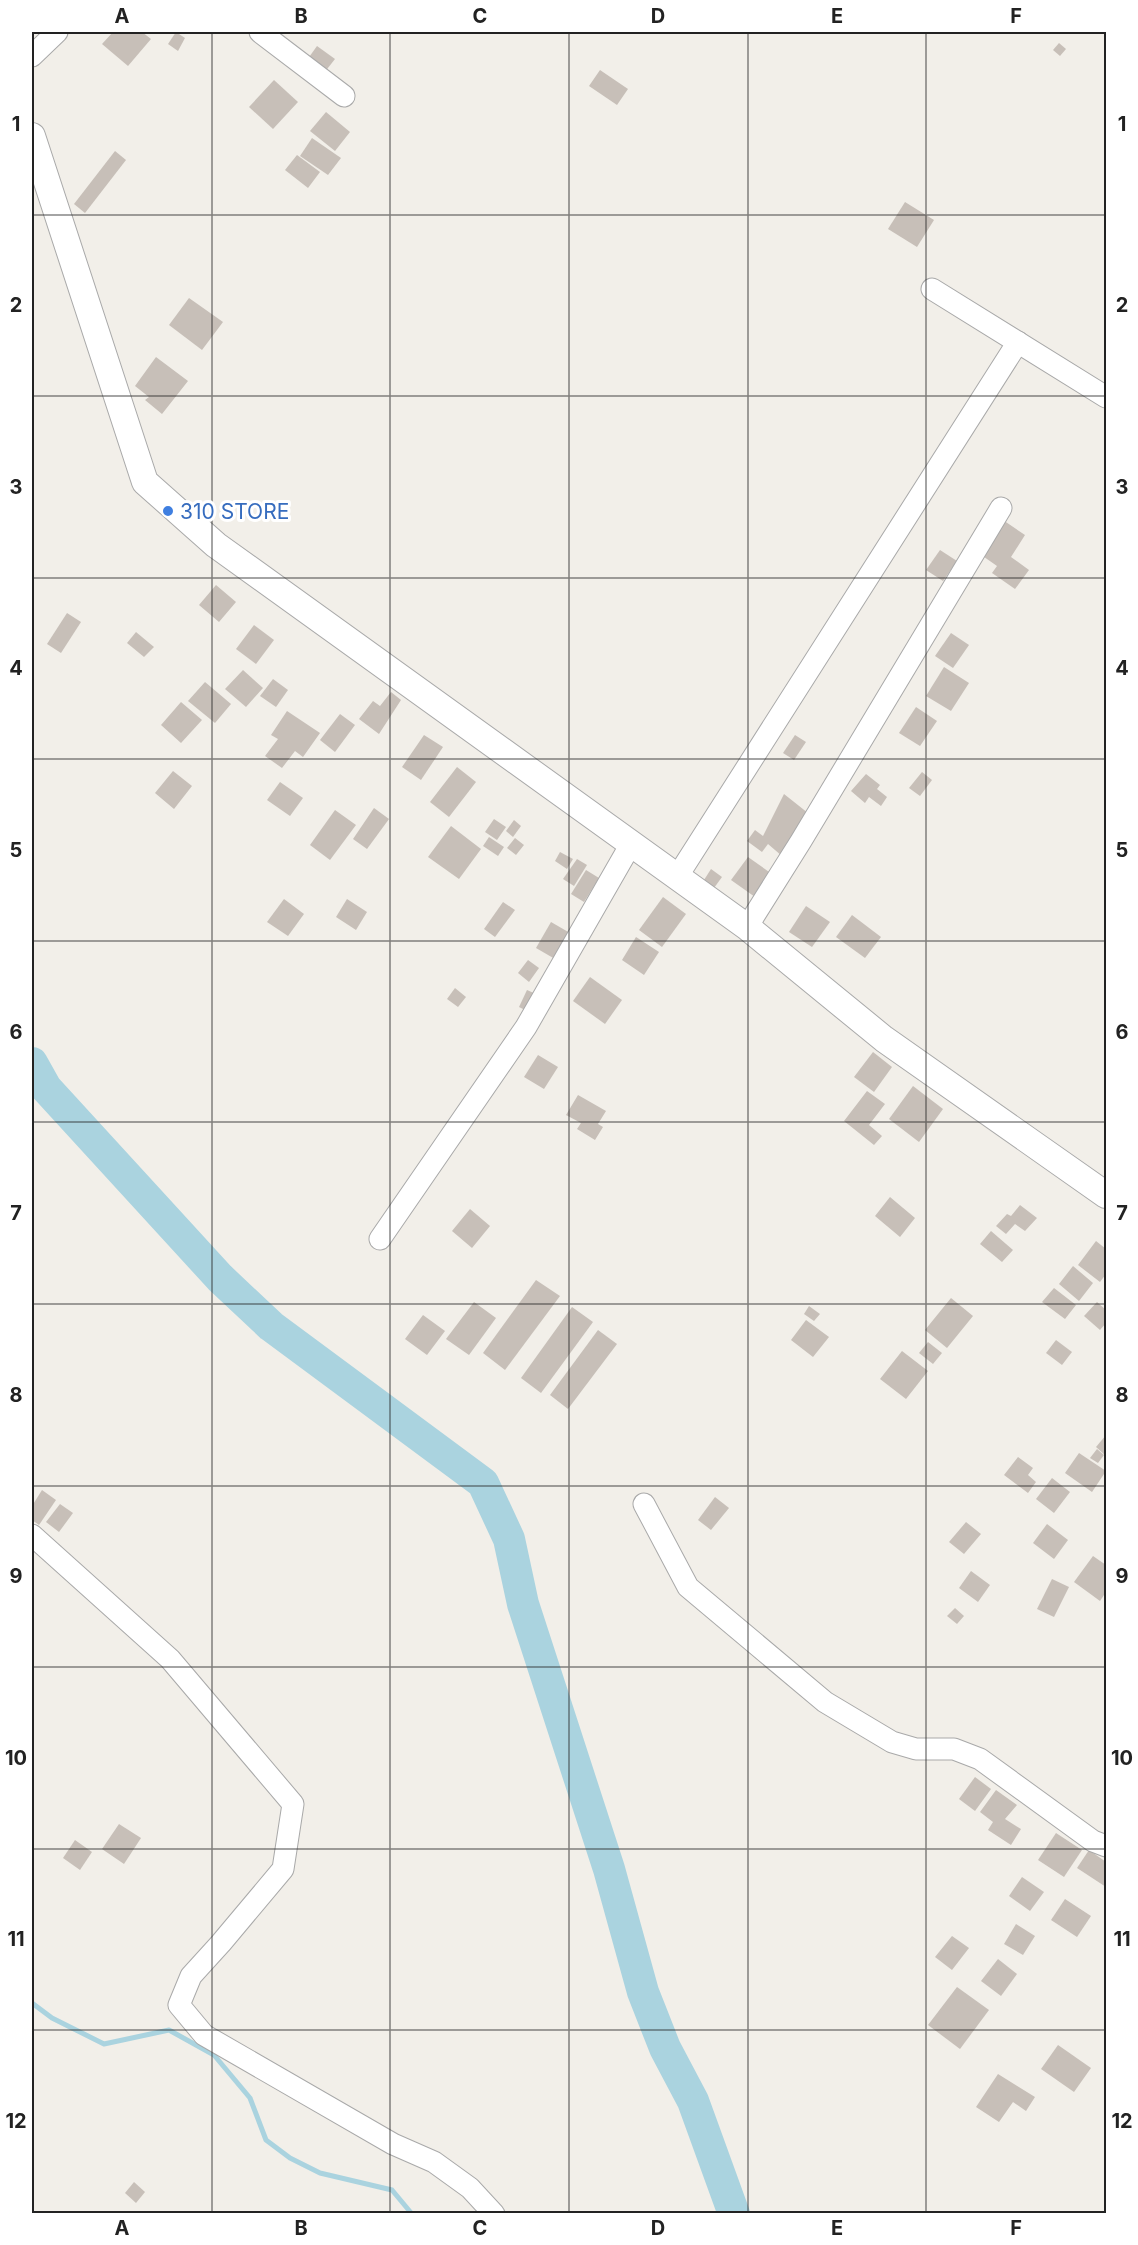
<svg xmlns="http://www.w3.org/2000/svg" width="1138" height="2245" viewBox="0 0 1138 2245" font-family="Inter,sans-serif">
  <rect width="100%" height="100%" fill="#f2efe9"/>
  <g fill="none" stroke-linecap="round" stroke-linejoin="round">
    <polyline stroke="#aad3df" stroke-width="5" points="32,2003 52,2018 104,2044 169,2030 214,2055 250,2098 266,2140 290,2158 320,2173 392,2190 412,2214"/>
    <polyline stroke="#aad3df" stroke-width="32" points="32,1063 46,1088 220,1278 271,1326 483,1483 509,1539 523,1604 609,1869 643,1992 665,2048 693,2101 734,2214"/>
  </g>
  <g fill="#c7bfb8">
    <polygon points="113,32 142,32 151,39 128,66 102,44"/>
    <polygon points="176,32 185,38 178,51 168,44"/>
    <polygon points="1059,43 1066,49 1060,56 1053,50"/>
    <polygon points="317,46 335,59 324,73 307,60"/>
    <polygon points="600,70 628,89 617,105 589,86"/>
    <polygon points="274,80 298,102 273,129 249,107"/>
    <polygon points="326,112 350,132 335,151 310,131"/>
    <polygon points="312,138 341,158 328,175 300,156"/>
    <polygon points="115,151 126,160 85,213 74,204"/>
    <polygon points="297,155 320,172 308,188 285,170"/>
    <polygon points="905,202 934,220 917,247 888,229"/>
    <polygon points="189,298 223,322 202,350 169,325"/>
    <polygon points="156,357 188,381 162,414 145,400 149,397 135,386"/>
    <polygon points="1000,518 1025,535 1011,557 1029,570 1015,589 992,573 997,566 977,552"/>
    <polygon points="940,550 957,561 943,581 926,570"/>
    <polygon points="216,585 236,602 219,622 199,605"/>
    <polygon points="67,613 81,622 61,653 47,644"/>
    <polygon points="254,625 274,640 256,664 236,649"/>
    <polygon points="136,632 154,647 144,657 127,643"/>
    <polygon points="951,633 969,645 953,668 935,656"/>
    <polygon points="944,667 969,683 951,711 926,696"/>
    <polygon points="243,670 263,688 246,707 225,689"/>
    <polygon points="273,679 288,690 276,707 260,696"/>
    <polygon points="205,682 231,704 215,723 188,701"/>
    <polygon points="391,692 401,700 379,734 359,719 373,701 380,706"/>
    <polygon points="181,702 202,720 181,743 161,725"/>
    <polygon points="916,707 937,721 920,746 899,733"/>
    <polygon points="287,711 320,733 303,757 295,751 282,768 265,756 278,739 271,735"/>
    <polygon points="340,714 355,725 335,752 320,740"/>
    <polygon points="424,735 443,747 421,780 402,767"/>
    <polygon points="795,735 806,742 794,760 783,753"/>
    <polygon points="457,767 476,782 449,817 430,802"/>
    <polygon points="173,771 192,786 174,809 155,793"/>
    <polygon points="922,772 932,780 920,796 909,788"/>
    <polygon points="866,774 880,785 877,789 887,797 881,806 869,797 865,803 851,791"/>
    <polygon points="280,782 303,798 290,816 267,800"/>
    <polygon points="784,794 813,817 782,856 768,844 762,852 747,841 755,830 763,836"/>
    <polygon points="374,808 389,819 367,849 353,839"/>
    <polygon points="335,810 356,825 330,860 310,845"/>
    <polygon points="494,819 506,827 497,840 485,832"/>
    <polygon points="514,820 521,826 513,837 506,831"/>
    <polygon points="451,826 481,849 459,879 428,857"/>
    <polygon points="489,837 504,847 498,856 483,846"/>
    <polygon points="515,838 524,845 516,855 507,848"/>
    <polygon points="560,852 573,859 567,869 555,861"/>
    <polygon points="748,857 772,874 755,897 731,880"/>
    <polygon points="577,859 587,865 574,886 563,879"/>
    <polygon points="711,869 722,877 714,888 704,880"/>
    <polygon points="586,870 599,878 584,902 571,894"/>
    <polygon points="663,897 686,914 662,947 639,930"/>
    <polygon points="284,899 304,914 288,936 267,922"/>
    <polygon points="347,899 367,912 356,930 336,917"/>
    <polygon points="503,902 515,910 495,937 484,929"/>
    <polygon points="806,906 830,922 812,947 789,932"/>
    <polygon points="852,915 881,937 865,958 836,937"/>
    <polygon points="551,922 570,933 555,959 536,948"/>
    <polygon points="636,937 659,952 644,975 622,960"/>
    <polygon points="528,960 539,968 529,982 518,973"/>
    <polygon points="590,977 622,1000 605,1024 573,1001"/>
    <polygon points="455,988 466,997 458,1007 447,999"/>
    <polygon points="527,990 536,994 527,1011 519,1007"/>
    <polygon points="873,1052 892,1067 874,1092 854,1077"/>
    <polygon points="538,1055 558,1067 544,1089 524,1077"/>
    <polygon points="913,1086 943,1109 919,1142 889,1119"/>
    <polygon points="867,1091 885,1104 869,1125 882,1136 874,1145 844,1121"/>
    <polygon points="578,1095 606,1111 598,1124 603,1127 595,1140 577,1129 581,1123 566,1115"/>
    <polygon points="890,1197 915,1218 900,1237 875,1216"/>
    <polygon points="1020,1205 1037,1218 1025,1231 1015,1224 1006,1234 996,1226 1007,1214 1011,1216"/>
    <polygon points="470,1209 490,1226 472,1248 452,1231"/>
    <polygon points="991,1231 1013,1250 1002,1262 980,1244"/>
    <polygon points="1096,1241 1106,1249 1106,1274 1100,1282 1078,1265"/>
    <polygon points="1073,1266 1093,1283 1079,1301 1059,1284"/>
    <polygon points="536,1280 560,1296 505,1370 483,1353"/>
    <polygon points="1054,1288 1076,1305 1065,1319 1042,1302"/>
    <polygon points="951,1298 973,1316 947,1348 925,1330"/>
    <polygon points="474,1302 496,1318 469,1355 446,1339"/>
    <polygon points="1097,1302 1106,1310 1106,1323 1100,1330 1084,1316"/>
    <polygon points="809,1306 820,1314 814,1321 804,1314"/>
    <polygon points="572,1307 593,1322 541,1393 521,1378"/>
    <polygon points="423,1315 445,1331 427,1355 405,1339"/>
    <polygon points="806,1320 829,1337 813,1357 791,1340"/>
    <polygon points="598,1330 617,1344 568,1409 550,1395"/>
    <polygon points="1056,1340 1072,1352 1062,1365 1046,1353"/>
    <polygon points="928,1342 942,1353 933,1364 919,1353"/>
    <polygon points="902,1351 928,1371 906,1399 880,1379"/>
    <polygon points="1106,1435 1106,1456 1096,1447"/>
    <polygon points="1097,1449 1104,1455 1098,1463 1090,1458"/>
    <polygon points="1079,1453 1106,1471 1092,1492 1065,1473"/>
    <polygon points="1018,1457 1033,1468 1028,1475 1036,1482 1028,1493 1004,1475"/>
    <polygon points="1052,1478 1070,1492 1054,1513 1036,1499"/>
    <polygon points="42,1490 56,1500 39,1525 32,1520 32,1506"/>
    <polygon points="715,1497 729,1508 711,1530 698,1520"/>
    <polygon points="60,1504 73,1513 59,1532 46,1522"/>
    <polygon points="966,1522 981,1534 964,1554 949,1542"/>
    <polygon points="1047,1524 1068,1540 1054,1559 1033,1543"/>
    <polygon points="1093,1556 1106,1565 1106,1592 1100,1601 1074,1582"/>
    <polygon points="971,1571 990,1585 978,1602 959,1588"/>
    <polygon points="1052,1579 1069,1587 1054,1617 1037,1609"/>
    <polygon points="955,1608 964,1616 957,1624 947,1616"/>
    <polygon points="975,1777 991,1789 975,1811 959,1799"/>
    <polygon points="996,1790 1017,1805 1005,1819 1021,1829 1011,1845 988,1830 993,1822 980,1812"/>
    <polygon points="119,1824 141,1838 124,1864 102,1849"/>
    <polygon points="1056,1833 1082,1850 1064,1877 1038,1860"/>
    <polygon points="75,1840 92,1852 80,1870 63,1858"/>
    <polygon points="1089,1850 1106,1862 1106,1887 1077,1868"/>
    <polygon points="1022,1877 1044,1892 1030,1911 1009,1896"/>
    <polygon points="1065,1899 1091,1916 1077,1937 1051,1920"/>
    <polygon points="1016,1924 1035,1936 1023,1955 1004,1944"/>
    <polygon points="952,1936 969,1948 952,1970 935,1957"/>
    <polygon points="998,1959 1017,1974 1001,1996 981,1981"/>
    <polygon points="957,1987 989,2010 960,2049 928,2025"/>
    <polygon points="1058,2045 1091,2068 1074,2092 1041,2069"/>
    <polygon points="998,2074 1035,2097 1026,2111 1013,2102 999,2122 976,2107"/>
    <polygon points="134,2182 145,2192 136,2203 125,2193"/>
  </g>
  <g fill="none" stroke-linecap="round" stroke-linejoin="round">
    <g stroke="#a9a9a9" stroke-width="23">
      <g id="minor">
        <polyline points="260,32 344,96"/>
        <polyline points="32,56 57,32"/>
        <polyline points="932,289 1106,397"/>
        <polyline points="677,877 1018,342"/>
        <polyline points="747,927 801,841 1001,508"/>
        <polyline points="380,1239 526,1027 631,844"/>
        <polyline points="644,1504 688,1587 825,1702 892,1742 916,1749 954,1749 980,1759 1093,1841 1106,1846"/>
        <polyline points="32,1535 170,1659 293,1804 283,1869 221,1943 191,1976 179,2005 204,2035 393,2144 434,2162 470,2188 494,2214"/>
      </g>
    </g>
    <g stroke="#a9a9a9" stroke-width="28">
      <polyline id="tertiary" points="32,136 145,482 216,545 747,927 884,1039 1106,1195"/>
    </g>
    <use href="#minor" stroke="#fff" stroke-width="21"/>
    <use href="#tertiary" stroke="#fff" stroke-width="26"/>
  </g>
  <path fill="none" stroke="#222" stroke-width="1.5" stroke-opacity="0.55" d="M212,32V2214M390,32V2214M569,32V2214M748,32V2214M926,32V2214M32,215H1106M32,396H1106M32,578H1106M32,759H1106M32,941H1106M32,1122H1106M32,1304H1106M32,1486H1106M32,1667H1106M32,1849H1106M32,2030H1106"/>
  <circle fill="#3f7fe0" stroke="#fff" stroke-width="2" cx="168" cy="511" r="6"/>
  <g text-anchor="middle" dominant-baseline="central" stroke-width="6" stroke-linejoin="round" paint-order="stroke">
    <g font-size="21" fill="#366cbe" stroke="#fff" text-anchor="start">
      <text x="180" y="511">310 STORE</text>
    </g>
  </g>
  <rect width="1138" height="2245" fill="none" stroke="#ffffff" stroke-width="66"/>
  <rect x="33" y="33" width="1072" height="2179" fill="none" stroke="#222" stroke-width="2"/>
  <g font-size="20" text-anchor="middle" font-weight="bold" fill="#222">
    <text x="122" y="23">A</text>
    <text x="301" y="23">B</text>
    <text x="480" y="23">C</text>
    <text x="658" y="23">D</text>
    <text x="837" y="23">E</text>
    <text x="1016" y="23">F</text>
    <text x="16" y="131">1</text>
    <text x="1122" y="131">1</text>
    <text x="16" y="312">2</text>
    <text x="1122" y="312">2</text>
    <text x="16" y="494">3</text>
    <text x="1122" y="494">3</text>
    <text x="16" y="675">4</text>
    <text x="1122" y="675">4</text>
    <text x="16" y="857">5</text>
    <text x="1122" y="857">5</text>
    <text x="16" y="1039">6</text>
    <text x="1122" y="1039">6</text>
    <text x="16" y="1220">7</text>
    <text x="1122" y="1220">7</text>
    <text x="16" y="1402">8</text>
    <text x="1122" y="1402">8</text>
    <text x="16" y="1583">9</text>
    <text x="1122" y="1583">9</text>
    <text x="16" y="1765">10</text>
    <text x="1122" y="1765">10</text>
    <text x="16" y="1946">11</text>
    <text x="1122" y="1946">11</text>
    <text x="16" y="2128">12</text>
    <text x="1122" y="2128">12</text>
    <text x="122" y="2235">A</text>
    <text x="301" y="2235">B</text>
    <text x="480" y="2235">C</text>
    <text x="658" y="2235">D</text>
    <text x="837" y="2235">E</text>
    <text x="1016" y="2235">F</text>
  </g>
</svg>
